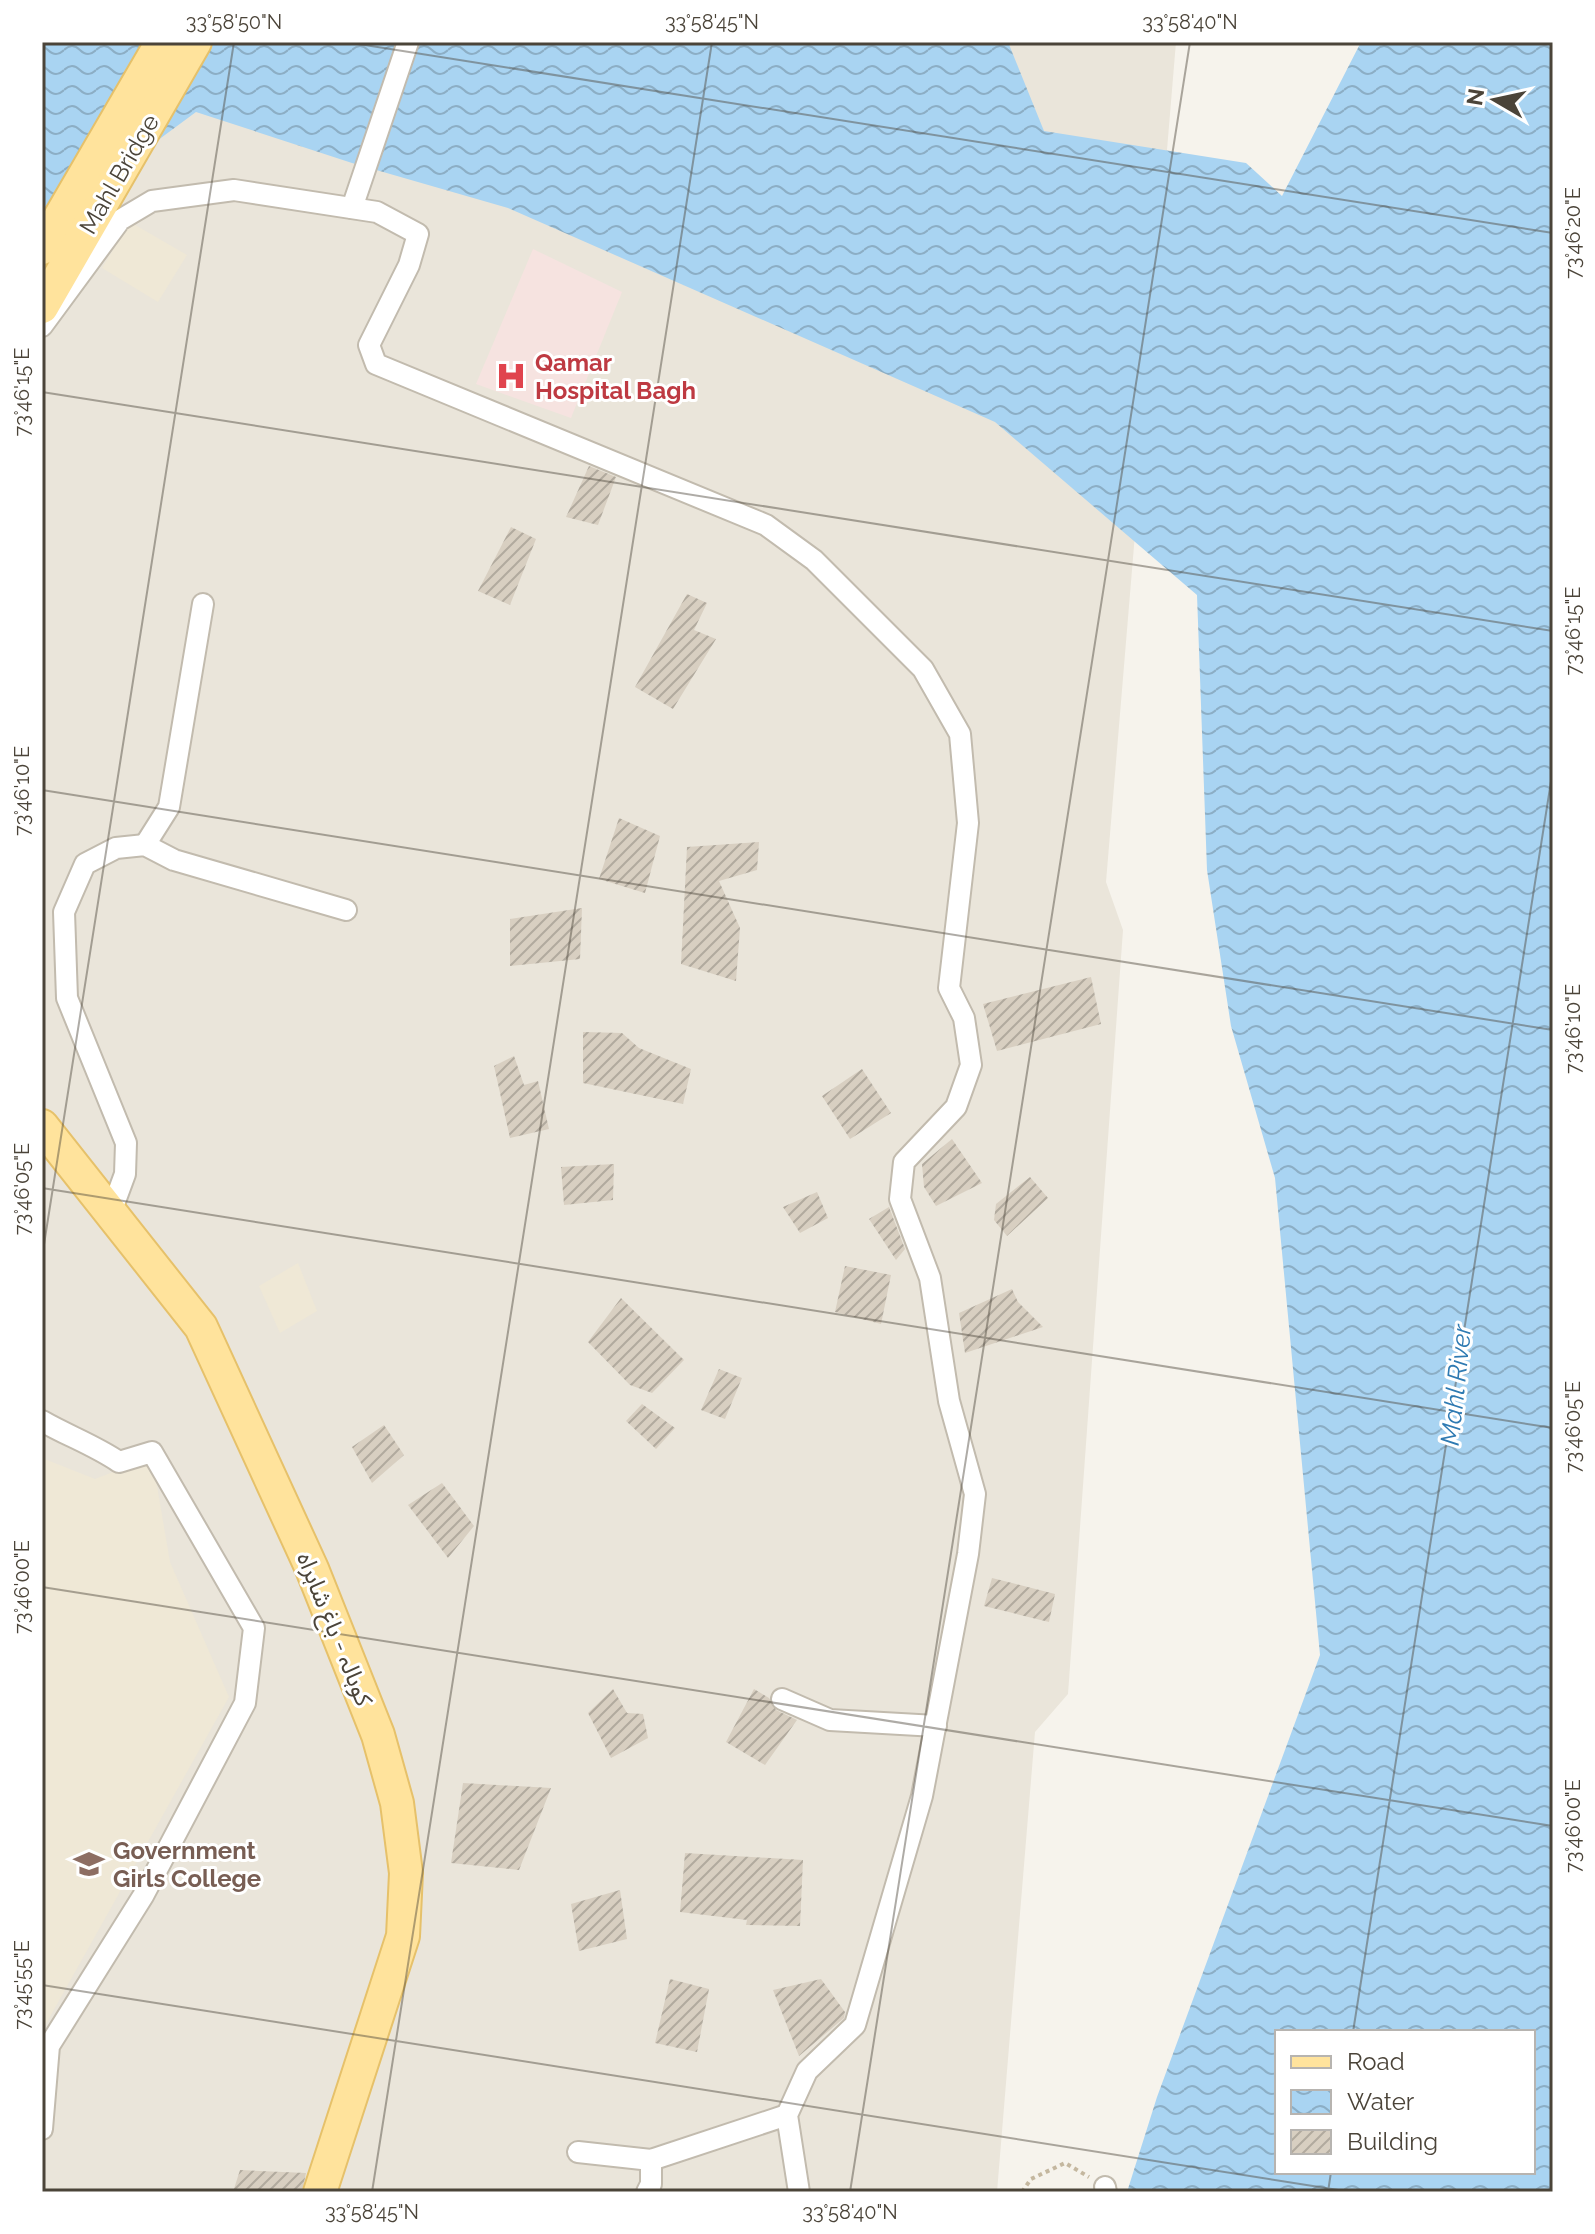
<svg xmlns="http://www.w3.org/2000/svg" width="1595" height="2234" viewBox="0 0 1595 2234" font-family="Raleway,'Noto Sans Arabic',sans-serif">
  <defs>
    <pattern id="water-waves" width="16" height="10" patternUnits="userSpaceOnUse" patternTransform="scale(2)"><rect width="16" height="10" fill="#a9d4f2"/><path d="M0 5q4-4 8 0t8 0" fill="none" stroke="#8caec5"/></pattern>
    <pattern id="building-hatch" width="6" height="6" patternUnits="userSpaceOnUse" patternTransform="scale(2)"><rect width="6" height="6" fill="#d8cfc1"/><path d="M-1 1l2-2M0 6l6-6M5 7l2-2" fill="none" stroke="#b1aa9e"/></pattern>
  </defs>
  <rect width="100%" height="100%" fill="#f6f3ec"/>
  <polygon fill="#eae5da" points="42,42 1176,42 1106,882 1123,930 1068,1694 1035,1732 997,2192 42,2192"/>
  <g fill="#efe8d6">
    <polygon points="130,222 187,255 158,302 102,268"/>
    <polygon points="298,1263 317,1311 280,1333 259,1286"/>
    <polygon points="152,1457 170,1562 229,1697 42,2031 42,1458 95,1479"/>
  </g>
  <polygon fill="#f6e3e0" points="533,249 622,292 571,418 476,384"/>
  <path fill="url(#water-waves)" fill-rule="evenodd" d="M42,42H1008L1044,131L1246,163L1282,196L1361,42H1553V2192H1127L1157,2097L1320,1655L1275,1178L1231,1026L1207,870L1197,595L995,422L508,208L352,163L196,112L42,226ZM1277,2032H1533V2172H1277Z"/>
  <g fill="url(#building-hatch)">
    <polygon points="589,466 616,477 598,525 566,517"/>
    <polygon points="511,527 536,539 510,605 478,591"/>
    <polygon points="687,594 707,603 694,630 716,639 673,709 635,687"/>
    <polygon points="619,818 660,836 645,893 599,879"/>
    <polygon points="759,842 757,870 719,881 740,928 736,981 681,964 687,847"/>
    <polygon points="582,908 580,959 510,966 510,919"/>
    <polygon points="1091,977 1101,1024 997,1051 983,1004"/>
    <polygon points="583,1032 622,1033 639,1048 691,1069 683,1104 583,1083"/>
    <polygon points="514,1056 524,1085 538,1081 549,1129 510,1138 494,1066"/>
    <polygon points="862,1069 891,1113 850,1139 822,1096"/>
    <polygon points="952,1139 982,1183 936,1206 924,1187 922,1164"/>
    <polygon points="614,1164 613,1200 564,1205 561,1167"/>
    <polygon points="1030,1177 1048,1198 1007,1236 994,1220 996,1204"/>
    <polygon points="817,1192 828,1218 800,1233 783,1207"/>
    <polygon points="889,1207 905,1249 896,1260 869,1219"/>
    <polygon points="845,1266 891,1275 881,1324 835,1312"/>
    <polygon points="1012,1289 1018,1302 1043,1327 965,1353 959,1313"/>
    <polygon points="621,1298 684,1360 652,1393 630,1385 588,1342"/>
    <polygon points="719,1369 742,1378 725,1419 701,1410"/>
    <polygon points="642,1404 675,1428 656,1449 626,1421"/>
    <polygon points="384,1425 404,1455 372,1483 352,1447"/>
    <polygon points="442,1483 474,1526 448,1558 408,1505"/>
    <polygon points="992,1578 1055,1594 1049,1622 984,1606"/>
    <polygon points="613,1689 627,1713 643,1714 648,1738 611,1758 588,1713"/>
    <polygon points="754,1689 769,1698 776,1710 797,1720 765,1765 726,1742"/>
    <polygon points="463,1783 551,1788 519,1870 451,1863"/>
    <polygon points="685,1853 803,1860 800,1926 746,1925 747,1920 680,1912"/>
    <polygon points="620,1890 627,1939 579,1951 571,1904"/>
    <polygon points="670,1979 709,1989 697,2052 655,2043"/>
    <polygon points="821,1979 845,2012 844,2018 799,2056 773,1990"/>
    <polygon points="240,2170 306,2173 302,2192 233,2192"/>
  </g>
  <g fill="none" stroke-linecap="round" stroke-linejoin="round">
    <g stroke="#c2bbae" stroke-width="24">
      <g id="street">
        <polyline points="352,208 408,42"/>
        <polyline points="42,326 120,220 152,201 234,190 377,212 418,234 409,265 369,345 376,364 766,525 814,560 923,669 960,734 968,823 949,988 964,1018 971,1065 956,1107 904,1162 900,1199 930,1278 949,1401 975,1494 968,1554 922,1796 855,2025 807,2071 787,2115 799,2192"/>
        <polyline points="145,845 169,807 203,604"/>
        <polyline points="111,1212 125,1174 126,1143 67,998 64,912 85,864 116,848 145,845 174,860 346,910"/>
        <path d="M42,1421C68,1436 94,1445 119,1462L152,1452L254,1628L245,1703L143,1896L49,2046L42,2129"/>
        <polyline points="782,1699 830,1720 936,1726"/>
        <polyline points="578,2152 651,2160 787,2115"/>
        <polyline points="1105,2187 1106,2192"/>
        <polyline points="647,2192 651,2184 651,2160"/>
      </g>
    </g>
    <g stroke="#e6c16a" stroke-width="36">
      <g id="primary">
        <polyline points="42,248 162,42"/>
        <polyline points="42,307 195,42"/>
        <polyline points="42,1126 201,1327 312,1569 378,1735 397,1803 406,1873 403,1936 320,2192"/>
      </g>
    </g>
    <polyline stroke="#c4b79f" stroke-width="4" stroke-dasharray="4 4" stroke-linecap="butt" points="1022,2192 1031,2179 1065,2163 1089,2177"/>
    <use href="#street" stroke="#fff" stroke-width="20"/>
    <use href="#primary" stroke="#ffe39c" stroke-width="32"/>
  </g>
  <path fill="none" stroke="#4b4439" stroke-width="2" stroke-opacity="0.45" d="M346,42L1553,233M42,392L1553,631M42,790L1553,1030M42,1188L1553,1428M42,1257L234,42M42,1587L1553,1826M42,1985L1351,2192M1353,2032L1553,769M372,2192L712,42M850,2192L1190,42M1328,2192L1331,2172"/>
  <defs>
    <g id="hospital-bare" transform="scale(2.4)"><path d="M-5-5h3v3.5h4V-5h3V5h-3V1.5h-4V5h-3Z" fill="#e0444e" stroke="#fff" stroke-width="2.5" paint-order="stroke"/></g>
    <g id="school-bare" transform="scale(2.4)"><path d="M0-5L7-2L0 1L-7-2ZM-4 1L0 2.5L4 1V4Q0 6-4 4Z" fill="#8d6e63" stroke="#fff" stroke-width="2.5" paint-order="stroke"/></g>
  </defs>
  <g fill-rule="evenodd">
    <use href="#hospital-bare" x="511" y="376"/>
    <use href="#school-bare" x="89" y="1864"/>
  </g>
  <g text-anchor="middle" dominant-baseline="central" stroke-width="6" stroke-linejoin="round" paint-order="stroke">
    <g font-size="24" fill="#4b4439" stroke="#fff">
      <text transform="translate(119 174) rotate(-60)">Mahl Bridge</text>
      <text transform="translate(335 1629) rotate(68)">کوہالہ - باغ شاہراہ</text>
    </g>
    <g font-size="24" font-weight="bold" fill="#be3a42" stroke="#fff" text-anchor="start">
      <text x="535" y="362">Qamar<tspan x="535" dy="28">Hospital Bagh</tspan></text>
    </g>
    <g font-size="24" font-weight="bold" fill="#785e54" stroke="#fff" text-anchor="start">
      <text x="113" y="1850">Government<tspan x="113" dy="28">Girls College</tspan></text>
    </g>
    <g font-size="26" font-style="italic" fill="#2e7ab2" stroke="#fff">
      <text transform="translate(1456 1385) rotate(-84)">Mahl River</text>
    </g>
  </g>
  <rect width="1595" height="2234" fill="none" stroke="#ffffff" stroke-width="88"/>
  <rect x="1275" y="2030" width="260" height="144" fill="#ffffff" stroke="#b7b4b0" stroke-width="2"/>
  <rect x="1291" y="2056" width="40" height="12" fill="#ffe39c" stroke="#b7b4b0" stroke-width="2"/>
  <text x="1347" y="2070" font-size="24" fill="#4b4439">Road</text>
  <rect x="1291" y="2090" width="40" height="24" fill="url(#water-waves)" stroke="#b7b4b0" stroke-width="2"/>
  <text x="1347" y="2110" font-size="24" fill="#4b4439">Water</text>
  <rect x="1291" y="2130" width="40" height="24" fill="url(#building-hatch)" stroke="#b7b4b0" stroke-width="2"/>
  <text x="1347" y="2150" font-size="24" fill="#4b4439">Building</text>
  <g transform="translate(1495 100) rotate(279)" stroke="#ffffff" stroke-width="6" paint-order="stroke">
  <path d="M0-6L14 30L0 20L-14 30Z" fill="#4b4439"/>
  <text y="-12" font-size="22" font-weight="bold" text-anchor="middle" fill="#4b4439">N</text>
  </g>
  <rect x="44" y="44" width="1507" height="2146" fill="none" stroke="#4b4439" stroke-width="3"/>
  <g font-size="20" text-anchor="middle" fill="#4b4439">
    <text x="234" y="29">33°58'50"N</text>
    <text x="712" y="29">33°58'45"N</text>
    <text x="1190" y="29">33°58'40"N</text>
    <text transform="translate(1573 233) rotate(-90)" y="7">73°46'20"E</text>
    <text transform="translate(22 392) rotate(-90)" y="7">73°46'15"E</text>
    <text transform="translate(1573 631) rotate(-90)" y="7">73°46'15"E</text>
    <text transform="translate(22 791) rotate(-90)" y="7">73°46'10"E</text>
    <text transform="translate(1573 1029) rotate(-90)" y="7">73°46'10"E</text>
    <text transform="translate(22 1189) rotate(-90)" y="7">73°46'05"E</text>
    <text transform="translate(1573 1427) rotate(-90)" y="7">73°46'05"E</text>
    <text transform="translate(22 1587) rotate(-90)" y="7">73°46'00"E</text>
    <text transform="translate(1573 1826) rotate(-90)" y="7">73°46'00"E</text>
    <text transform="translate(22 1985) rotate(-90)" y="7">73°45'55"E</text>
    <text x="372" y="2219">33°58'45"N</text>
    <text x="850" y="2219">33°58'40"N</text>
  </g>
</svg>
